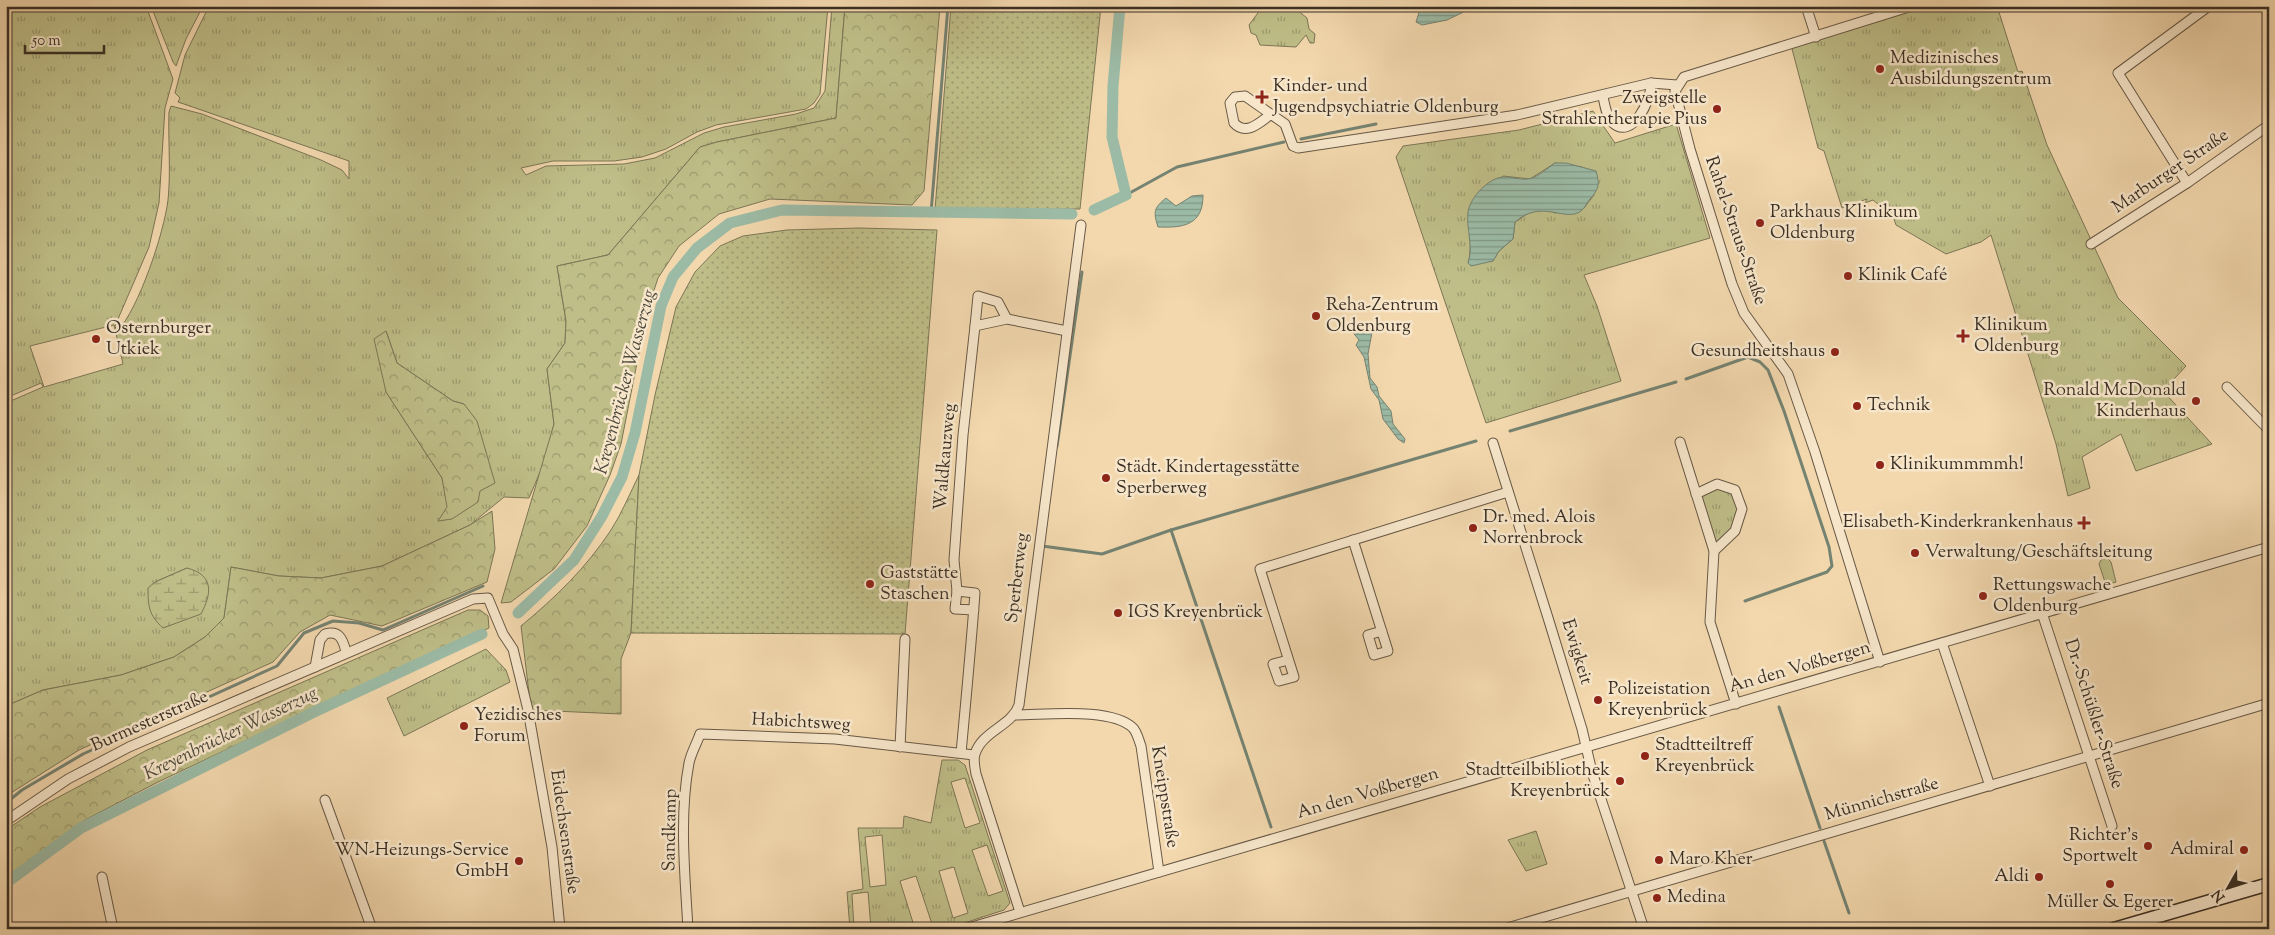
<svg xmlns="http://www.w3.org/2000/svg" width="2275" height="935" viewBox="0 0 2275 935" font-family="'Sorts Mill Goudy',serif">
  <defs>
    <pattern id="grass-tufts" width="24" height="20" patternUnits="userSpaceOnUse" patternTransform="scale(1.25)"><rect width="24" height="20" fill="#bfbe88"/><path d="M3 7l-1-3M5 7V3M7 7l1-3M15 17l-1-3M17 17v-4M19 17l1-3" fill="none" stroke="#9c9b6f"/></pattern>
    <pattern id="forest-crowns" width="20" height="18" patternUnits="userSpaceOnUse" patternTransform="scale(1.25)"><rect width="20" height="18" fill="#bfbe88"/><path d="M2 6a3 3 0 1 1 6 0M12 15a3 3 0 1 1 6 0" fill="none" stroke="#9c9b6f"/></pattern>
    <pattern id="wetland-marsh" width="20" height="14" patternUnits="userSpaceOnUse" patternTransform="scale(1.25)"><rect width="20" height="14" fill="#bfbe88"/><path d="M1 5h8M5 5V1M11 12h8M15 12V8" fill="none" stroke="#9c9b6f"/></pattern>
    <pattern id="garden-dots" width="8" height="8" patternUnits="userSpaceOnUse" patternTransform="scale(1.25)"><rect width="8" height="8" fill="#bfbe88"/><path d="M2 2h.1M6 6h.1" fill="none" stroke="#9c9b6f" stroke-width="1.8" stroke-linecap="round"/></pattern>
    <pattern id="water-rules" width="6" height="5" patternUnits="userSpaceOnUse" patternTransform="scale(1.25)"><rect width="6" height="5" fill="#9cbba6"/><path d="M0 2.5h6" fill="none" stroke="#809887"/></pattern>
  </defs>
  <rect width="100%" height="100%" fill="#f3d8ae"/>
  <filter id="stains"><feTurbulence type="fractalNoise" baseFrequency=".004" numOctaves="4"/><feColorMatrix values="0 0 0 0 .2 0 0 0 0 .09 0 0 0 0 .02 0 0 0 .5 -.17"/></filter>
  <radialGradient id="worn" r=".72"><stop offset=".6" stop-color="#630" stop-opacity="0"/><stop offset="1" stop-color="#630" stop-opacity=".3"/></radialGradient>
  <g fill="url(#grass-tufts)" stroke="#7c7656" fill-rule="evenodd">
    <path d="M6,6H146L173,79L165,108L159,203L149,247L115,326L117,332C139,308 164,233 168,200C171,171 168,141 169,112L171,106L202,114L321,160L342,170L349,179V161L178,102L180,98L175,93L185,55L209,6H828L820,94L814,103L806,109L716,125L697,132L666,149L642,157L614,161H553L521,168L526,175L546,166L624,164L655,158L704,133L724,127L796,114L814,108L825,91L832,6H845L836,118L717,142L700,147L608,255L557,266L566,321L565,343L547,369L554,424L544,463L529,498L504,497L470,525L382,566L321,578L279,576L231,567L224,618L205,637L174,657L121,675L43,690L6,706V403L43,387L41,383L6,398ZM114,325L123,364L44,387L30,346ZM386,331L397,363L453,401L464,404L452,519L442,478L386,392ZM187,568L163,628L155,582Z"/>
    <polygon points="151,6 203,6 186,39 176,66 173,62"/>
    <polygon points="1263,6 1292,6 1307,18 1309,29 1315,34 1314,43 1310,43 1306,35 1296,47 1260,45 1256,35 1251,33 1249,25"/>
    <polygon points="1921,6 1997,6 2018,72 2022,71 2047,145 2118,298 2186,366 2163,391 2212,444 2136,471 2121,434 2082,457 2090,488 2068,496 2056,444 1991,235 1981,242 1946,254 1896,225 1888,202 1879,205 1873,200 1865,203 1867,199 1842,208 1824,151 1818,148 1816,140 1791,45"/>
    <path d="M1593,111L1615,143L1676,124L1710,238L1584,275L1597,306L1621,381L1486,423L1396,157L1403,146L1519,130ZM1555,163L1582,167L1594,195L1584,208L1555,213L1548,210L1530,212L1515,222L1513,239L1499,251L1493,261L1468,263C1472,253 1470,224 1468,213L1503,176L1530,179Z"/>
    <polygon points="1717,484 1735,490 1742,509 1735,531 1714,551 1696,494"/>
    <polygon points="2107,558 2111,562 2116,582 2106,585 2099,564 2101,560"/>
    <polygon points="486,649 506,670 510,682 404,736 387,698"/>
    <path d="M942,760H958L965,765L1010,903L1004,910L946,929H919L932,924L916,876L900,881L915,929H871L868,892L852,894L854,929H850L847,892L863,889L858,828H903L904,816L931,823ZM965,778L980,823L965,828L951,782ZM882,835L886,885L870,887L865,837ZM987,845L1003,891L988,896L972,850ZM954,867L968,913L953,918L939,871Z"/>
    <polygon points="1536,831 1547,864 1526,871 1508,840"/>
  </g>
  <g fill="url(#forest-crowns)" stroke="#7c7656">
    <polygon points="845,6 940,6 924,191 912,205 770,199 719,214 679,246 658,278 647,312 621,444 610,475 587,526 554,569 511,602 501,603 554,424 547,369 565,343 566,321 557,266 608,255 700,147 717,142 836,118"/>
    <polygon points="386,331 397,363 453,401 464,404 477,421 495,483 480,491 478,502 452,519 438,521 447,507 442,478 386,392 374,339"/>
    <path d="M639,475L631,633L621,659V714L531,710L521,626C556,597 586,568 611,530C622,513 630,493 639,475Z"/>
    <polygon points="492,511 495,549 487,582 382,626 330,615 300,632 273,662 79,750 6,796 6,706 43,690 121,675 174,657 205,637 224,618 231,567 279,576 321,578 382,566 470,525"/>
    <polygon points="468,610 480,610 488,616 489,628 355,689 158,782 85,820 6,879 6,830 40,807 147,750"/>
  </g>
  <path fill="url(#wetland-marsh)" stroke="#7c7656" d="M187,568C214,575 212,593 201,614L163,628C149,615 148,607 148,588L155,582Z"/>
  <g fill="url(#garden-dots)" stroke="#7c7656">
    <polygon points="951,6 1101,6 1080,209 935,210"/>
    <polygon points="859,228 937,230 905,634 631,633 639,475 655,395 676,307 695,272 720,246 743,236 787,230"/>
  </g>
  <g fill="url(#water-rules)" stroke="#758372">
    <polygon points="1421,6 1476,6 1447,20 1422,25 1416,22"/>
    <path d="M1555,163H1566L1596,171C1600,184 1599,189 1590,199C1587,202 1585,208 1581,211C1565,223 1542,198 1515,222L1513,239L1499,251L1493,261L1471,266L1468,263C1474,247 1466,229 1468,213C1469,198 1490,176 1505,177C1514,177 1523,181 1532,178C1540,175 1548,168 1555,163Z"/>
    <path d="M1203,195C1203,225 1184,228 1158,227C1153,211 1154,208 1166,198L1176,206L1192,196Z"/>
    <polygon points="1369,323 1373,327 1368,354 1370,378 1377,387 1379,396 1391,411 1393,424 1405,439 1404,443 1398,439 1383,419 1379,400 1371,389 1364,357 1356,345 1359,340 1351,330 1353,327 1361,328"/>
  </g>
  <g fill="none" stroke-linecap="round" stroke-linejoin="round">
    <g stroke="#758372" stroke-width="3">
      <polyline points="1301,139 1376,124"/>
      <polyline points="1126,195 1177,167 1284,142"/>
      <polyline points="931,213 948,6"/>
      <polyline points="1686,379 1748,357 1760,362 1768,370 1784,411 1829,547 1832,566 1827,572 1745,601"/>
      <polyline points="1510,431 1676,382"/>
      <polyline points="1057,446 1082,272"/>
      <polyline points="1171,530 1476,441"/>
      <polyline points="1042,546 1102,554 1171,530 1271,827"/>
      <polyline points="1779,707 1820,828"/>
      <polyline points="6,803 22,790 83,754 277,666 304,633 333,621 359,623 383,630 483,586"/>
      <polyline points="1824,841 1849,913"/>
    </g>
    <g stroke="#9cbba6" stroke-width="11">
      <polyline points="1094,210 1126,195 1112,137 1113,86 1120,6"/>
      <polyline points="518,613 574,560 602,516 622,477 635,433 661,306 673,277 697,248 730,223 782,210 1072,214"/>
      <polyline points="6,883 81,828 312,713 482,634"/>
    </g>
    <g stroke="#685946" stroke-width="11">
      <g id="street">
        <polyline points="1806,6 1816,37"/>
        <path d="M1603,97C1605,105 1606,116 1612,122C1632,142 1652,99 1651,83"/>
        <path d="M1270,115C1259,123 1246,136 1234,123L1230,103L1235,97L1245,96L1285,124L1293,146L1298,148L1517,115L1651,83L1677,85"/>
        <polyline points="2187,183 2118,73 2209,6"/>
        <polyline points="2091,244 2187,183 2269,125"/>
        <polyline points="1007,319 998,302 978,296 975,326 1007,319 1067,331"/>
        <polyline points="2227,387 2269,430"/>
        <polyline points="1680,442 1714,551 1710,622 1736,704"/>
        <polyline points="1493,443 1549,621 1582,729 1592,772 1644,929"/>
        <polyline points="1696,494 1717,484 1735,490 1742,509 1735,531 1714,551"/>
        <polyline points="1353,540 1388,651 1374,655 1368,635 1382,631"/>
        <polyline points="957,591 954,560 963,435 975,326"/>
        <polyline points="2042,613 2112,826"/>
        <polyline points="1942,643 1990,786"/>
        <polyline points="1288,660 1273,664 1279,681 1294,677 1260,569 1508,492"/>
        <polyline points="1880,662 1815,452 1788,374 1744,313 1732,284 1690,149 1675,91 1684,77 1912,6"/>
        <path d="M315,667L320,640L325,634C339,630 343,639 346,652"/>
        <path d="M1016,715C1046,715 1111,707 1133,728C1137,732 1139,741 1141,746L1159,872"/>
        <polyline points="900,747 905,639"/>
        <path d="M961,753C966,700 971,647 975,593L957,591L955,609L974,610"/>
        <polyline points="325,800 372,929"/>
        <polyline points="6,821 68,779 129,747 473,599 488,598 503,634 513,649 528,710 552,847 560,929"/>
        <polyline points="102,877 113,929"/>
        <path d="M1020,912L976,774C975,768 973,760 975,754C982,731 1012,726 1019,705L1081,225"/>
        <path d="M688,929C685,875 679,816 689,763C691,753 697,743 700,734L835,739L974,755"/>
        <polyline points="965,929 2269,547"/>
        <polyline points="1504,929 2269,703"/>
      </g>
    </g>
    <g stroke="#3a2f24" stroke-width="15">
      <polyline id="secondary" points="2114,929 2269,884"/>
    </g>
    <use href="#street" stroke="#f7e6ca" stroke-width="9"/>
    <use href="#secondary" stroke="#f7e6ca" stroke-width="12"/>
  </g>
  <g fill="#8f2418" stroke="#f7e6ca" stroke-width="2">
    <circle cx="1880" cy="69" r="5"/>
    <path d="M1259.5 89.5h5v5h5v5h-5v5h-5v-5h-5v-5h5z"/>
    <circle cx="1717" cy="109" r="5"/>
    <circle cx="1760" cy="223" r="5"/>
    <circle cx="1848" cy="276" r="5"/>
    <circle cx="1316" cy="316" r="5"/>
    <path d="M1960.5 328.5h5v5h5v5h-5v5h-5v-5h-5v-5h5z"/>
    <circle cx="96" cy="339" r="5"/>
    <circle cx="1835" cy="352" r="5"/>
    <circle cx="2196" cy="401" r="5"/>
    <circle cx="1857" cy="406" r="5"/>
    <circle cx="1880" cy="465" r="5"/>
    <circle cx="1106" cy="478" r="5"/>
    <path d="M2081.5 515.5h5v5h5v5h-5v5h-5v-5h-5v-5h5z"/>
    <circle cx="1473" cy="528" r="5"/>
    <circle cx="1915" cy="553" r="5"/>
    <circle cx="870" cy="584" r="5"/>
    <circle cx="1983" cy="596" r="5"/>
    <circle cx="1118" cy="613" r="5"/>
    <circle cx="1598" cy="700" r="5"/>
    <circle cx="464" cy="726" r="5"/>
    <circle cx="1645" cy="756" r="5"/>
    <circle cx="1620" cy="781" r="5"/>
    <circle cx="2148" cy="846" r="5"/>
    <circle cx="2244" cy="850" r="5"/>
    <circle cx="1659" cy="860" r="5"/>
    <circle cx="519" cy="861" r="5"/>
    <circle cx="2039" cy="877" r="5"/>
    <circle cx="2110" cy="884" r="5"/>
    <circle cx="1657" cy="898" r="5"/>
  </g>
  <g text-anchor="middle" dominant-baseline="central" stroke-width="5" stroke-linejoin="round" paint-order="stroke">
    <g font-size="18" fill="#3a2f24" stroke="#f7e6ca" text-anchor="start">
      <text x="1890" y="59">Medizinisches<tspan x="1890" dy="21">Ausbildungszentrum</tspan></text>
      <text x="1273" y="87">Kinder- und<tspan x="1273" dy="21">Jugendpsychiatrie Oldenburg</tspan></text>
      <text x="1707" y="99" text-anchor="end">Zweigstelle<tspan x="1707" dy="21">Strahlentherapie Pius</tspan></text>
      <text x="1770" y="213">Parkhaus Klinikum<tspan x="1770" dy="21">Oldenburg</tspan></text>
      <text x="1858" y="276">Klinik Café</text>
      <text x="1326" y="306">Reha-Zentrum<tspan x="1326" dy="21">Oldenburg</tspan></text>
      <text x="1974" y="326">Klinikum<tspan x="1974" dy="21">Oldenburg</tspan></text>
      <text x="106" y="329">Osternburger<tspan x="106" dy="21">Utkiek</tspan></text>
      <text x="1825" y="352" text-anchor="end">Gesundheitshaus</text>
      <text x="2186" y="391" text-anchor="end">Ronald McDonald<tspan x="2186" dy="21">Kinderhaus</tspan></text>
      <text x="1867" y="406">Technik</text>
      <text x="1890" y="465">Klinikummmmh!</text>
      <text x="1116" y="468">Städt. Kindertagesstätte<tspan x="1116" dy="21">Sperberweg</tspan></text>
      <text x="1483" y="518">Dr. med. Alois<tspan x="1483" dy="21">Norrenbrock</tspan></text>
      <text x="2073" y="523" text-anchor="end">Elisabeth-Kinderkrankenhaus</text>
      <text x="1925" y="553">Verwaltung/Geschäftsleitung</text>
      <text x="880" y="574">Gaststätte<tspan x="880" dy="21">Staschen</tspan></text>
      <text x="1993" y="586">Rettungswache<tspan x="1993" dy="21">Oldenburg</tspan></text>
      <text x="1128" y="613">IGS Kreyenbrück</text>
      <text x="1608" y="690">Polizeistation<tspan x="1608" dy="21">Kreyenbrück</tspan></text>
      <text x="474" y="716">Yezidisches<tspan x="474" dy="21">Forum</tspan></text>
      <text x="1655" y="746">Stadtteiltreff<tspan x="1655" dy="21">Kreyenbrück</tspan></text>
      <text x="1610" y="771" text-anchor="end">Stadtteilbibliothek<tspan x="1610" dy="21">Kreyenbrück</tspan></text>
      <text x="2138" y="836" text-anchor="end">Richter's<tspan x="2138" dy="21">Sportwelt</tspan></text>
      <text x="2234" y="850" text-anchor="end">Admiral</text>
      <text x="509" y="851" text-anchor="end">WN-Heizungs-Service<tspan x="509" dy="21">GmbH</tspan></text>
      <text x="1669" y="860">Maro Kher</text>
      <text x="2029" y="877" text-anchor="end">Aldi</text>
      <text x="1667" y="898">Medina</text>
      <text x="2110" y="903" text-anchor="middle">Müller &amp; Egerer</text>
    </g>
    <g font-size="18" fill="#3a2f24" stroke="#f7e6ca">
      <text transform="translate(2171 172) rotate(-34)">Marburger Straße</text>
      <text transform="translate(1735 231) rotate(71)">Rahel-Straus-Straße</text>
      <text transform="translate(946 457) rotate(-85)">Waldkauzweg</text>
      <text transform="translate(1018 578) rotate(-83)">Sperberweg</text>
      <text transform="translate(1576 652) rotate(73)">Ewigkeit</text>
      <text transform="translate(1800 668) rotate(-16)">An den Voßbergen</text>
      <text transform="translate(2093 714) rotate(72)">Dr.-Schüßler-Straße</text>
      <text transform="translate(150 722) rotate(-24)">Burmesterstraße</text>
      <text transform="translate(801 723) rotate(3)">Habichtsweg</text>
      <text transform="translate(1368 794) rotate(-16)">An den Voßbergen</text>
      <text transform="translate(1164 797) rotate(81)">Kneippstraße</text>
      <text transform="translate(1882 800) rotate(-16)">Münnichstraße</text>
      <text transform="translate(671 830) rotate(-89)">Sandkamp</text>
      <text transform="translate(564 832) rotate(82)">Eidechsenstraße</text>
    </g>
    <g font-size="19" font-style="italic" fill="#4e4b3e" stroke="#f7e6ca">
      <text transform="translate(626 382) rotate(-75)">Kreyenbrücker Wasserzug</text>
      <text transform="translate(231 734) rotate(-26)">Kreyenbrücker Wasserzug</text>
    </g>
  </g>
  <rect width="2275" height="935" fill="none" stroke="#f3d8ae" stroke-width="25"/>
  <rect x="8" y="8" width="2260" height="920" fill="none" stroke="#3a2f24" stroke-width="2.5"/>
  <rect x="12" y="12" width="2250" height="910" fill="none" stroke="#3a2f24"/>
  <g transform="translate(2228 888) rotate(231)" stroke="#f7e6ca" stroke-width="4" paint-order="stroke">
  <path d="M0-4L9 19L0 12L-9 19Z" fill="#3a2f24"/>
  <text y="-8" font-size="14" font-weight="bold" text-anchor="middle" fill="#3a2f24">N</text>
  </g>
  <path d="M25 45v8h79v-8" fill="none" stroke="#3a2f24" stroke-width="2.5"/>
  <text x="32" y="45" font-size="15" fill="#3a2f24" stroke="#f7e6ca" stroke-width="4" paint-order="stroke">50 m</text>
  <rect width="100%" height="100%" filter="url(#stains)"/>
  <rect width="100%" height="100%" fill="url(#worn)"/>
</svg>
